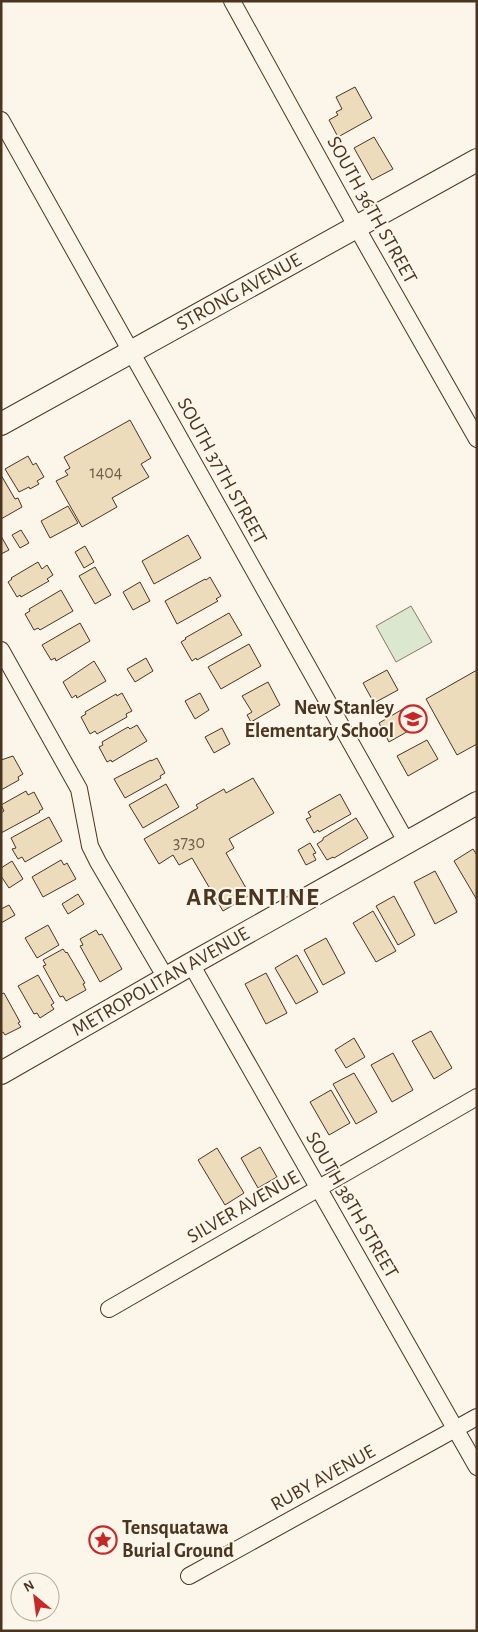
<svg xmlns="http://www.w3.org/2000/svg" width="478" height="1632" viewBox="0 0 478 1632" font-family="'Alegreya Sans',sans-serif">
  <rect width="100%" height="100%" fill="#fbf6e9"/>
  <polygon fill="#dce7d0" stroke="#887966" points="411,606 432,642 396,662 376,626"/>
  <g fill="#ecdcbc" stroke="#4a3520">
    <polygon points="355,87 372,118 338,137 329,120 338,115 336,112 342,109 336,97"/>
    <polygon points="374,137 393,169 372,180 354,148"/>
    <polygon points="130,420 151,458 141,464 149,477 112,498 117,507 82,527 56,481 68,475 65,471 70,468 64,457"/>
    <polygon points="28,456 33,465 36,463 44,477 37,481 39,484 30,489 29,487 19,492 5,469"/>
    <polygon points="1,475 15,499 18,498 22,507 1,519"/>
    <polygon points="68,506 78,523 50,538 41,521"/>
    <polygon points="21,530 29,543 20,548 12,535"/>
    <polygon points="188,535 201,558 154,584 142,561"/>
    <polygon points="1,536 9,550 1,554"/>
    <polygon points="85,546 94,562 84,568 75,552"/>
    <polygon points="38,562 42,569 47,565 53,575 47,579 49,581 21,597 20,595 17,597 8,582 12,579 11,578"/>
    <polygon points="95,567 111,595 95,604 79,576"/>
    <polygon points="210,577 221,596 216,599 218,601 177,624 165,601 205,579 206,580"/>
    <polygon points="140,582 150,601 133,610 123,592"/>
    <polygon points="61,590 73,611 40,630 38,628 34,630 25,614 30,611 29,609"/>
    <polygon points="229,613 242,635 197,660 196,658 192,661 181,642 186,639 185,638"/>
    <polygon points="80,623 90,641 56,661 55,658 51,660 42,645"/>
    <polygon points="249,644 261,666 221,689 208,667"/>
    <polygon points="146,658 153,671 135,682 127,669"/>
    <polygon points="94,661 106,681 77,698 76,695 72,698 63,682"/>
    <polygon points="387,670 398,690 374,703 363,683"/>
    <polygon points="477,670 477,744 457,755 426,699"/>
    <polygon points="268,682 280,705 251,722 247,715 252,712 242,696"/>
    <polygon points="122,693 132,711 126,714 127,717 97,734 95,731 90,734 81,717 86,714 85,712 116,694 117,696"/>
    <polygon points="200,693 209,710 195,719 185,701"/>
    <polygon points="408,706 419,725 389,742 379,723"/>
    <polygon points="137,725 147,741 112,762 111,760 107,762 99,747 103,745 102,742 128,727 130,729"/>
    <polygon points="222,728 230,744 214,753 205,737"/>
    <polygon points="427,740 438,759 408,776 397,756"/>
    <polygon points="13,756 23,774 18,777 19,780 1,790 1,760"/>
    <polygon points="157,758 165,773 160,776 161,778 125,798 114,779 151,760 151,761"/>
    <polygon points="253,778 274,813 229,839 234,848 226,853 250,895 223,911 192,858 179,865 173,855 159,864 144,839 198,808 196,805 224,789 226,793"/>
    <polygon points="166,784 179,807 143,828 129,805"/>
    <polygon points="26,791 28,795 34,792 43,809 39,811 40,812 1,833 1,813 4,811 1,805"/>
    <polygon points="340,794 351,814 319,832 318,830 314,833 306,819 311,817 308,812"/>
    <polygon points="49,817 62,841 25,862 22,857 18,859 12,849 16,848 11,838"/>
    <polygon points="356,818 368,838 334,858 333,857 327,860 317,844 323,840 323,838"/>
    <polygon points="310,843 316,853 313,854 316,860 306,865 298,850"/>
    <polygon points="473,849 477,855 477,900 454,861"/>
    <polygon points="61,860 64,865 67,863 76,879 43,897 32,877"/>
    <polygon points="12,861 23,879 9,888 1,876 1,868"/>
    <polygon points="435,871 457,912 435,924 414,882"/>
    <polygon points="78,894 84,904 68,914 62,904"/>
    <polygon points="394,896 415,935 398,945 376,906"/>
    <polygon points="9,905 15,915 1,923 1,909"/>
    <polygon points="373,911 396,951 376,962 353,923"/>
    <polygon points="48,925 59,945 37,958 25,938"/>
    <polygon points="96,930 99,935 102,934 122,969 100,982 80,946 83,945 80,939"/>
    <polygon points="326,938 345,973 323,985 304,950"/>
    <polygon points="63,949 66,953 67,952 85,983 83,984 86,990 66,1001 63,996 60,997 43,966 46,965 43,960"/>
    <polygon points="297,955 318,992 296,1004 275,968"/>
    <polygon points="266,973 287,1013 266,1024 245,984"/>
    <polygon points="38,975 54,1003 51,1005 54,1009 40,1018 37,1013 34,1014 18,986"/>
    <polygon points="4,993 20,1022 18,1023 21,1027 5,1035 3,1032 1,1033 1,994"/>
    <polygon points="431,1031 452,1068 434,1079 412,1041"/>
    <polygon points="354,1038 365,1057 346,1068 335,1050"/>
    <polygon points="393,1053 413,1090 392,1102 371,1065"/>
    <polygon points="354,1073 377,1112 356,1124 333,1084"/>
    <polygon points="331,1090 350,1123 329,1135 310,1102"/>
    <polygon points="260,1147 277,1177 258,1188 241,1158"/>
    <polygon points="217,1148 244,1193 225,1205 198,1160"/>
  </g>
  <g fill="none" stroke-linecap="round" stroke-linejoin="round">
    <g stroke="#4a3520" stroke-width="18">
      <g id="street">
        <polyline points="232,1 366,244 477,439"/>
        <polyline points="1,120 407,843"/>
        <polyline points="1,650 79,789 90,846 98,862 166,978"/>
        <polyline points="191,964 477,1467"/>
        <polyline points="109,1309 477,1097"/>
        <polyline points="189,1576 477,1417"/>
      </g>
    </g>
    <g stroke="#4a3520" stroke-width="24">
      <g id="secondary">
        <path id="s1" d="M1,424L477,160"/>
        <path id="s2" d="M1,1073L191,964L477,803"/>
      </g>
    </g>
    <use href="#street" stroke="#fbf6e9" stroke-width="16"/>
    <use href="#secondary" stroke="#fbf6e9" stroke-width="22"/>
  </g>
  <defs>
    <g id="school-ring" transform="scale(1.4375)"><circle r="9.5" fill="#fbf6e9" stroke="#c62828" stroke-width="1.5"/><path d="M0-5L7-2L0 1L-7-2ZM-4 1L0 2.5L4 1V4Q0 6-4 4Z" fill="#c62828"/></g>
    <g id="sight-ring" transform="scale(1.4375)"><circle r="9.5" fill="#fbf6e9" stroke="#c62828" stroke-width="1.5"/><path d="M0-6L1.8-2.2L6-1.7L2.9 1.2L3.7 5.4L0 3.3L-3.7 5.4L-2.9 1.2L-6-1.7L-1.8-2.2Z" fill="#c62828"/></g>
  </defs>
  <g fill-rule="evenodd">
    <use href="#school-ring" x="413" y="719"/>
    <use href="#sight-ring" x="103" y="1540"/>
  </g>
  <g text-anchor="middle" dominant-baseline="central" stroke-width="4" stroke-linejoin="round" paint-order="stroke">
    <g font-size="18" fill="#725f47">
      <text x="106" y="473">1404</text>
      <text x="189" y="843">3730</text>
    </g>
    <g font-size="20" fill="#4a3520" stroke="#fbf6e9">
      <text transform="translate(372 210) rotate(61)">SOUTH 36TH STREET</text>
      <text stroke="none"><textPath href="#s1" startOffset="272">STRONG AVENUE</textPath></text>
      <text transform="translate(222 471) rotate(61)">SOUTH 37TH STREET</text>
      <text stroke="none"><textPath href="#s2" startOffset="184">METROPOLITAN AVENUE</textPath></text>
      <text transform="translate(352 1205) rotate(60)">SOUTH 38TH STREET</text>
      <text transform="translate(243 1207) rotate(-30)">SILVER AVENUE</text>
      <text transform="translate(323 1478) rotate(-29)">RUBY AVENUE</text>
    </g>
    <g font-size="20" font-weight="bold" fill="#4a3520" stroke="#fbf6e9" text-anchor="end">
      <text x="394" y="708">New Stanley<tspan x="394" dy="23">Elementary School</tspan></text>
      <text x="122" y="1528" text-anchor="start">Tensquatawa<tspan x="122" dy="23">Burial Ground</tspan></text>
    </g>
    <g font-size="25" font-weight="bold" letter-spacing="1" fill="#4a3520" stroke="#fbf6e9">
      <text x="253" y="897">ARGENTINE</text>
    </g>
  </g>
  <rect width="478" height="1632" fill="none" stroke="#4a3520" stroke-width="5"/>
  <g transform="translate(35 1597) rotate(331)"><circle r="24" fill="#fbf6e9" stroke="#b4a999"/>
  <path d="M0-4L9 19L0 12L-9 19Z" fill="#c62828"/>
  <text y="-8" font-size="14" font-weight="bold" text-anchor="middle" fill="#4a3520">N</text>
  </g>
</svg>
